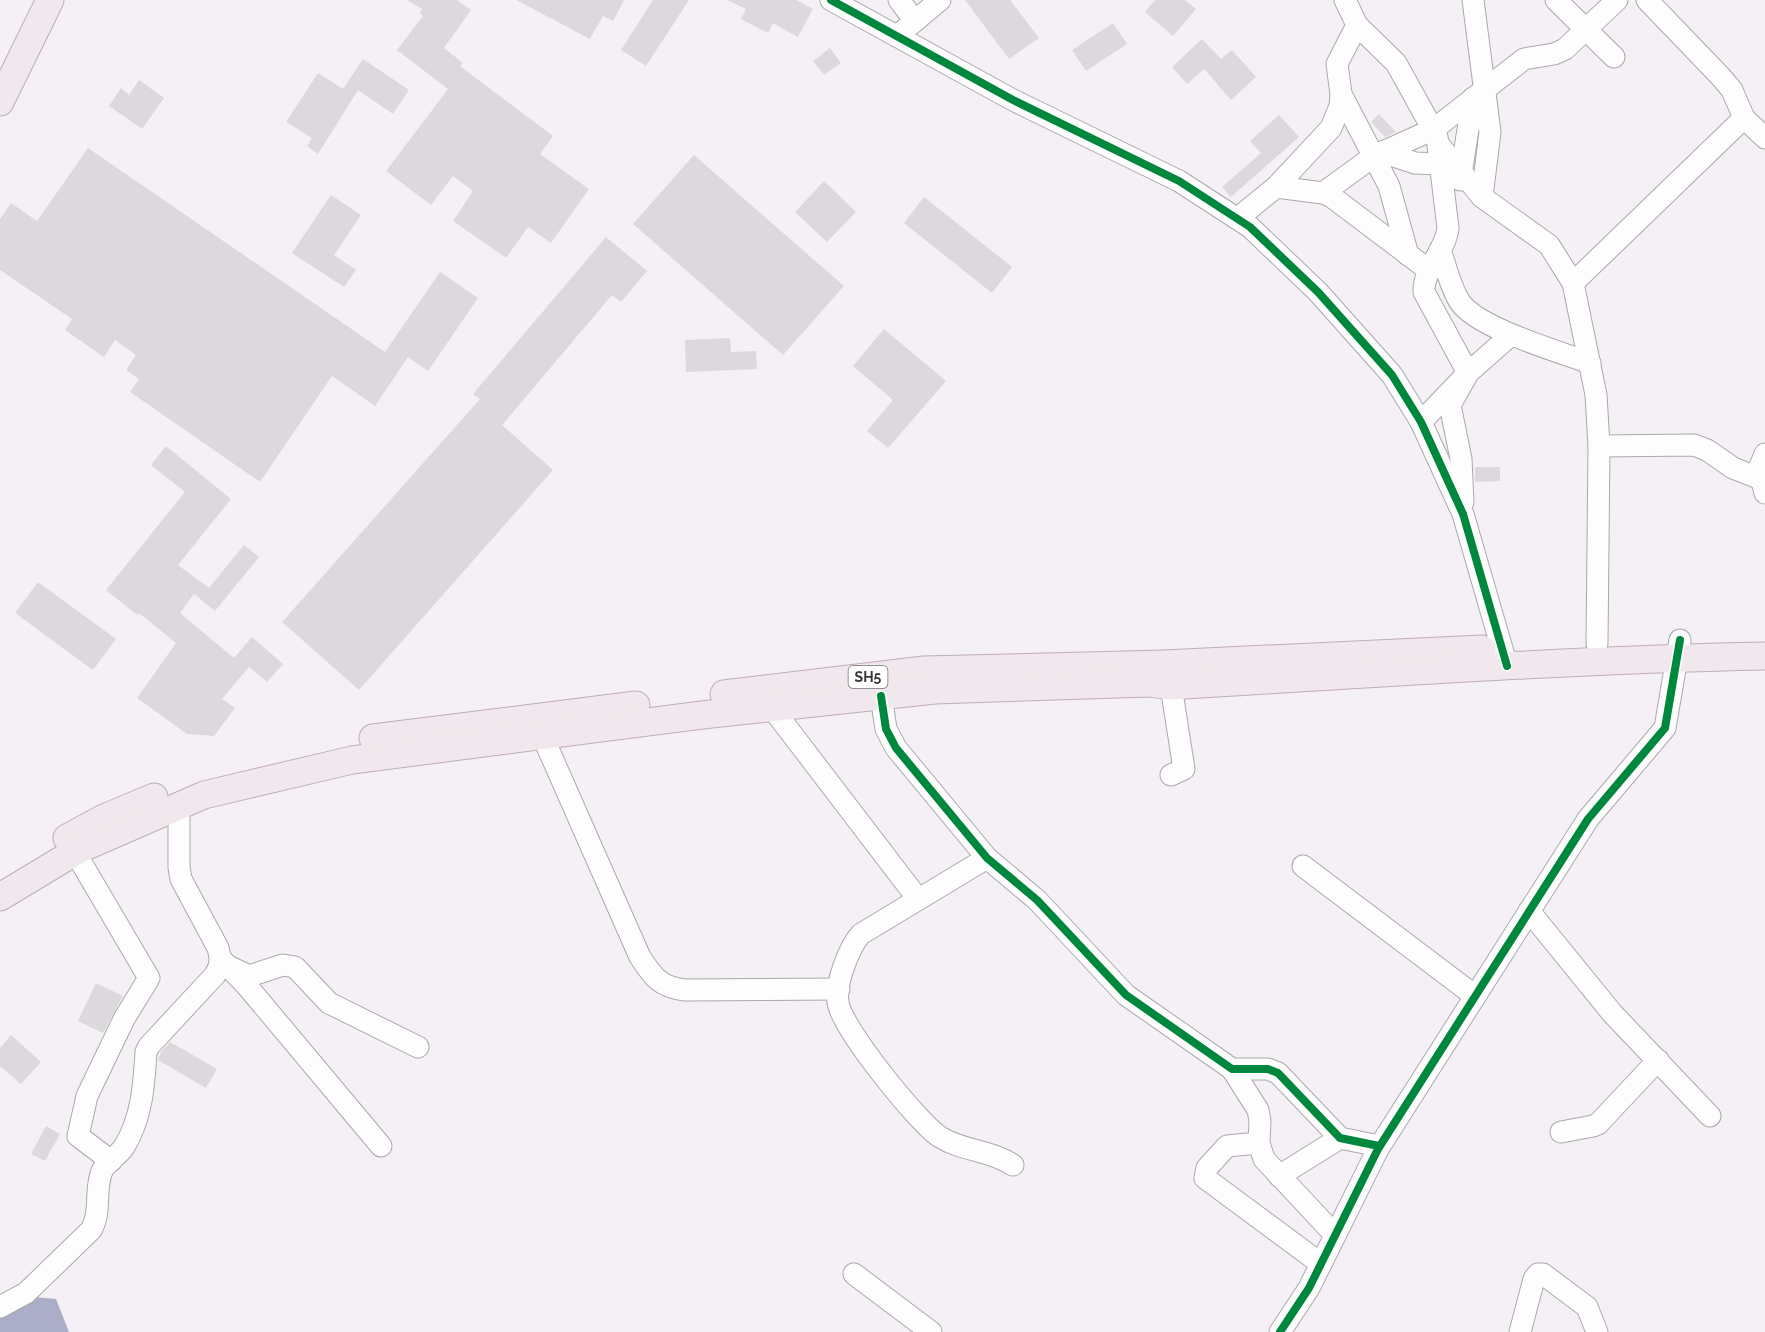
<svg xmlns="http://www.w3.org/2000/svg" width="1765" height="1332" viewBox="0 0 1765 1332" font-family="Raleway,sans-serif">
  <rect width="100%" height="100%" fill="#f5f0f5"/>
  <polygon fill="#acadc6" points="0,1294 56,1299 69,1332 0,1332"/>
  <g fill="#dcd9dd">
    <polygon points="407,0 457,0 471,10 444,48 463,63 460,66 553,136 540,154 589,189 551,243 528,227 506,258 453,221 473,191 453,176 431,205 386,171 448,89 397,50 423,16 420,13 422,9"/>
    <polygon points="516,0 624,0 613,21 603,16 590,39"/>
    <polygon points="653,0 689,0 646,66 621,50"/>
    <polygon points="727,0 796,0 813,9 798,37 773,23 768,33 741,19 746,9"/>
    <polygon points="965,0 1010,0 1039,38 1009,59"/>
    <polygon points="1155,0 1185,0 1196,9 1173,36 1145,12"/>
    <polygon points="1113,23 1127,44 1086,71 1072,50"/>
    <polygon points="1202,39 1221,59 1232,50 1256,77 1231,100 1204,69 1187,84 1172,67"/>
    <polygon points="830,48 841,63 824,75 813,61"/>
    <polygon points="363,59 409,90 393,114 358,90 318,154 307,146 312,138 286,122 318,73 343,89"/>
    <polygon points="139,80 164,98 142,129 109,106 121,88 129,95"/>
    <polygon points="1379,114 1396,132 1385,137 1371,122"/>
    <polygon points="1279,115 1299,137 1231,197 1222,187 1261,153 1250,141"/>
    <polygon points="88,148 385,352 440,272 478,298 428,371 408,357 375,406 332,376 260,482 130,392 139,379 126,370 136,355 115,340 104,357 65,330 72,319 0,270 0,219 11,203 37,221"/>
    <polygon points="694,155 844,286 783,355 633,224"/>
    <polygon points="824,181 856,212 827,242 795,212"/>
    <polygon points="331,195 361,215 334,255 356,270 344,287 292,253"/>
    <polygon points="924,197 1012,267 992,293 904,223"/>
    <polygon points="606,237 647,271 621,302 612,295 502,425 553,470 359,690 282,622 480,399 473,394"/>
    <polygon points="884,329 946,381 888,448 867,431 893,400 853,366"/>
    <polygon points="730,338 731,352 756,351 757,369 686,372 685,340"/>
    <polygon points="166,446 231,499 178,565 209,588 244,545 259,557 215,611 194,594 180,613 234,658 252,637 283,664 267,682 249,667 222,699 235,708 214,736 187,734 137,698 176,643 139,613 137,615 106,590 185,492 151,465"/>
    <polygon points="1475,467 1500,467 1500,481 1475,482"/>
    <polygon points="38,582 116,639 93,670 15,613"/>
    <polygon points="96,983 123,996 103,1033 78,1021"/>
    <polygon points="11,1035 41,1062 21,1084 0,1066 0,1048"/>
    <polygon points="170,1042 217,1069 206,1088 158,1060 161,1052"/>
    <polygon points="46,1126 60,1134 45,1161 31,1154"/>
  </g>
  <g fill="none" stroke-linecap="round" stroke-linejoin="round">
    <g stroke="#aba8ab" stroke-width="23">
      <g id="minor">
        <polyline points="831,0 1013,100 1179,181 1250,227 1318,292 1392,375 1421,422 1463,514 1507,666"/>
        <polyline points="899,0 915,21"/>
        <path d="M1345,0L1357,25L1396,63L1437,137L1448,228C1446,250 1423,269 1424,292L1468,373L1450,405L1461,459L1463,502"/>
        <polyline points="1473,0 1490,132 1482,197"/>
        <polyline points="1556,0 1614,57"/>
        <polyline points="1647,0 1721,77 1732,90 1744,118 1765,138"/>
        <polyline points="897,36 940,0"/>
        <polyline points="1341,94 1389,186 1408,255"/>
        <polyline points="1439,145 1482,197 1549,245 1573,283 1596,395 1599,446 1597,644"/>
        <polyline points="1382,152 1415,163 1441,164"/>
        <polyline points="1460,180 1473,98"/>
        <polyline points="1276,187 1331,128 1340,106 1341,94 1337,64 1357,25"/>
        <polyline points="1323,193 1374,156 1434,129 1524,59 1554,54 1565,49 1617,0"/>
        <polyline points="1238,218 1276,187 1323,193 1332,197 1430,271"/>
        <path d="M1440,250C1446,266 1450,287 1460,302C1477,328 1560,352 1590,363"/>
        <polyline points="1573,283 1744,118"/>
        <polyline points="1421,422 1468,373 1511,335"/>
        <polyline points="1599,446 1694,445 1707,450 1733,468 1761,479"/>
        <polyline points="1765,454 1759,469 1765,493"/>
        <polyline points="1171,686 1184,769 1171,775"/>
        <polyline points="881,696 886,729 896,748 987,858 1037,900 1126,995 1232,1069 1268,1069 1278,1073 1340,1138 1379,1146"/>
        <polyline points="772,708 918,899"/>
        <path d="M542,735L640,957C653,977 660,987 685,990L839,989"/>
        <polyline points="75,852 149,978 124,1019 87,1096 78,1136 111,1161"/>
        <path d="M987,858L861,934C849,947 835,984 838,1002C840,1026 918,1123 940,1137C962,1151 991,1150 1013,1165"/>
        <polyline points="1303,866 1475,996"/>
        <polyline points="1529,911 1612,1013 1710,1116"/>
        <polyline points="221,959 247,986 381,1146"/>
        <polyline points="230,967 249,976 283,965 295,967 329,1003 418,1047"/>
        <polyline points="1232,1069 1258,1110 1260,1121 1259,1143 1264,1159 1335,1235"/>
        <polyline points="1561,1132 1593,1126 1598,1124 1658,1060"/>
        <polyline points="1259,1143 1227,1146 1207,1168 1205,1178 1321,1264"/>
        <polyline points="1279,1176 1340,1138"/>
        <polyline points="854,1274 931,1332"/>
        <path d="M0,1307L26,1293L91,1230C102,1212 94,1189 102,1171C107,1161 118,1156 124,1147C142,1118 144,1085 146,1052L149,1046L215,975C221,965 221,959 218,948L181,879L179,867V806"/>
        <polyline points="1280,1332 1309,1288 1378,1149 1588,819 1665,728 1680,640"/>
        <polyline points="1520,1332 1534,1279 1538,1274 1543,1274 1587,1307 1597,1332"/>
      </g>
    </g>
    <g stroke="#beadb7" stroke-width="29">
      <g id="major">
        <polyline points="0,102 50,0"/>
        <polyline points="724,694 924,670 1163,664 1482,649"/>
        <polyline points="373,738 636,705"/>
        <polyline points="67,838 104,818 154,797"/>
        <path d="M0,897L78,850L204,795L352,760L702,715L935,690L1149,683L1171,686C1369,674 1567,660 1765,656"/>
      </g>
    </g>
    <use href="#minor" stroke="#fefdfe" stroke-width="21"/>
    <use href="#major" stroke="#f1e8ed" stroke-width="27"/>
    <g stroke="#fff" stroke-width="11">
      <g id="cycleway">
        <polyline points="831,0 1013,100 1179,181 1250,227 1318,292 1392,375 1421,422 1463,514 1507,666"/>
        <polyline points="881,696 886,729 896,748 987,858 1037,900 1126,995 1232,1069 1268,1069 1278,1073 1340,1138 1379,1146"/>
        <polyline points="1280,1332 1309,1288 1378,1149 1588,819 1665,728 1680,640"/>
      </g>
    </g>
    <use href="#cycleway" stroke="#00873e" stroke-width="8"/>
  </g>
  <g text-anchor="middle" dominant-baseline="central" stroke-width="6" stroke-linejoin="round" paint-order="stroke">
    <rect fill="#fff" stroke="#747274" stroke-width="1.5" x="848.5" y="666" width="39" height="22" rx="4.5"/>
    <g font-size="14" font-weight="bold" fill="#383638">
      <text x="868" y="677">SH5</text>
    </g>
  </g>
</svg>
